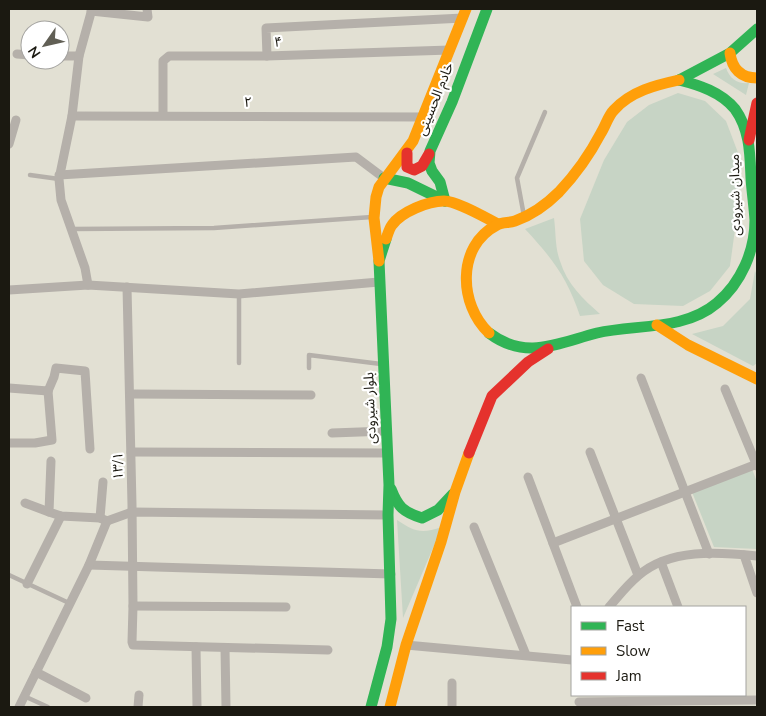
<svg xmlns="http://www.w3.org/2000/svg" width="766" height="716" viewBox="0 0 766 716" font-family="'Nunito Sans','Noto Sans Arabic',sans-serif">
  <rect width="100%" height="100%" fill="#e2e0d3"/>
  <g fill="#c7d4c5">
    <path d="M726,68C730,79 737,84 749,83L746,95L713,74Z"/>
    <polygon points="678,93 705,101 726,121 740,158 737,215 730,266 710,291 683,306 634,304 603,285 584,261 580,219 604,160 627,122 649,105"/>
    <path d="M554,218C556,232 555,248 560,261C567,284 583,299 600,314L580,316C567,277 552,258 525,229Z"/>
    <polygon points="755,271 757,275 757,363 753,366 692,334 723,326 750,299"/>
    <polygon points="752,469 757,482 757,549 714,547 692,492"/>
    <path d="M397,520C415,532 421,534 442,527L403,618Z"/>
  </g>
  <g fill="none" stroke-linecap="round" stroke-linejoin="round">
    <g stroke="#b5b0aa" stroke-width="4.5">
      <polyline points="30,175 59,179"/>
      <polyline points="524,216 517,178 545,112"/>
      <polyline points="72,229 214,228 372,217"/>
      <polyline points="239,363 239,295"/>
      <polyline points="309,368 309,355 381,364"/>
      <polyline points="9,575 69,603"/>
      <polyline points="24,696 48,707"/>
    </g>
    <g stroke="#b5b0aa" stroke-width="9">
      <polyline points="91,11 148,17 147,9"/>
      <polyline points="17,54 30,55"/>
      <polyline points="60,56 79,56"/>
      <polyline points="267,56 266,28 463,18"/>
      <polyline points="163,115 163,61 169,56 267,56 450,50"/>
      <polyline points="72,116 423,117"/>
      <polyline points="9,144 16,120"/>
      <polyline points="59,175 356,157 384,178"/>
      <polyline points="88,285 85,268 61,200 59,179 72,116 79,56 92,9"/>
      <polyline points="127,287 132,505 133,606 132,642 133,645 328,650"/>
      <polyline points="9,290 88,285 239,294 379,282"/>
      <polyline points="641,378 709,554"/>
      <polyline points="9,388 48,391"/>
      <polyline points="725,389 757,466"/>
      <polyline points="48,391 54,377 56,368 85,371 90,449"/>
      <polyline points="131,394 311,395"/>
      <polyline points="332,433 387,431"/>
      <polyline points="9,443 35,443 52,440 48,391"/>
      <polyline points="131,452 387,453"/>
      <polyline points="590,452 638,575"/>
      <polyline points="51,461 49,512 61,516 100,518 107,521"/>
      <polyline points="528,477 577,607"/>
      <polyline points="25,503 49,512"/>
      <polyline points="100,518 103,482"/>
      <polyline points="107,521 132,512 388,515"/>
      <polyline points="474,527 526,655"/>
      <polyline points="553,543 757,464"/>
      <polyline points="744,555 757,593"/>
      <polyline points="661,562 678,607"/>
      <polyline points="89,565 391,574"/>
      <polyline points="27,584 61,516"/>
      <polyline points="133,606 286,607"/>
      <path d="M609,607C618,597 627,585 638,576C669,548 719,552 757,556"/>
      <polyline points="406,645 572,660"/>
      <polyline points="196,647 197,707"/>
      <polyline points="225,648 226,707"/>
      <polyline points="36,672 86,698"/>
      <polyline points="579,702 757,700"/>
      <polyline points="19,707 89,565 107,521"/>
      <polyline points="138,707 139,695"/>
      <polyline points="452,707 452,683"/>
    </g>
    <g stroke="#30b455" stroke-width="11">
      <polyline points="679,80 730,53 757,29"/>
      <polyline points="384,178 408,183 445,201"/>
      <polyline points="445,201 440,182 432,171 429,163 430,151 452,102 487,9"/>
      <path d="M489,333C526,361 558,343 597,333C636,324 684,331 717,303C741,283 755,251 755,220C754,206 752,192 751,178C750,154 750,130 735,109C721,92 699,85 679,80"/>
      <path d="M391,489C398,507 403,512 422,518L438,510L453,494"/>
      <polyline points="371,707 387,647 391,619 388,515 389,485 379,261 386,239"/>
    </g>
    <g stroke="#ff9f0a" stroke-width="11">
      <path d="M730,53C732,69 741,78 757,78"/>
      <path d="M386,239C388,234 389,229 392,225C401,212 428,201 444,201C457,201 486,218 498,224"/>
      <polyline points="379,261 374,218 376,197 379,187 413,141 466,9"/>
      <polyline points="657,325 688,345 757,379"/>
      <path d="M489,333C459,305 456,246 497,225C502,222 509,223 515,221C532,215 547,204 559,192C576,174 590,154 601,133C606,125 608,116 614,110C631,91 656,85 679,80"/>
      <polyline points="390,707 406,645 441,542 455,492 469,453"/>
    </g>
    <g stroke="#e5322d" stroke-width="11">
      <polyline points="749,140 757,103"/>
      <polyline points="407,153 407,167 414,170 422,166 429,154"/>
      <polyline points="469,453 492,396 528,362 548,349"/>
    </g>
  </g>
  <g text-anchor="middle" dominant-baseline="central" stroke-width="4.5" stroke-linejoin="round" paint-order="stroke">
    <g font-size="14" fill="#1b1911" stroke="#fff">
      <text transform="translate(278 42) rotate(-2)">۴</text>
      <text transform="translate(435 99) rotate(-68)">خادم الحسینی</text>
      <text x="248" y="102">۲</text>
      <text transform="translate(735 195) rotate(-91)">میدان شیرودی</text>
      <text transform="translate(370 408) rotate(-92)">بلوار شیرودی</text>
      <text transform="translate(118 466) rotate(-91)">۱۳/۱</text>
    </g>
  </g>
  <rect width="766" height="716" fill="none" stroke="#1b1911" stroke-width="20"/>
  <rect x="571" y="606" width="175" height="90" fill="#ffffff" stroke="#a4a3a0"/>
  <rect x="581" y="622" width="25" height="8" fill="#30b455" stroke="#a4a3a0"/>
  <text x="616" y="631" font-size="15" fill="#1b1911">Fast</text>
  <rect x="581" y="647" width="25" height="8" fill="#ff9f0a" stroke="#a4a3a0"/>
  <text x="616" y="656" font-size="15" fill="#1b1911">Slow</text>
  <rect x="581" y="672" width="25" height="8" fill="#e5322d" stroke="#a4a3a0"/>
  <text x="616" y="681" font-size="15" fill="#1b1911">Jam</text>
  <g transform="translate(45 45) rotate(236)"><circle r="24" fill="#ffffff" stroke="#a4a3a0"/>
  <path d="M0-4L9 19L0 12L-9 19Z" fill="#615f55"/>
  <text y="-8" font-size="14" font-weight="bold" text-anchor="middle" fill="#1b1911">N</text>
  </g>
</svg>
